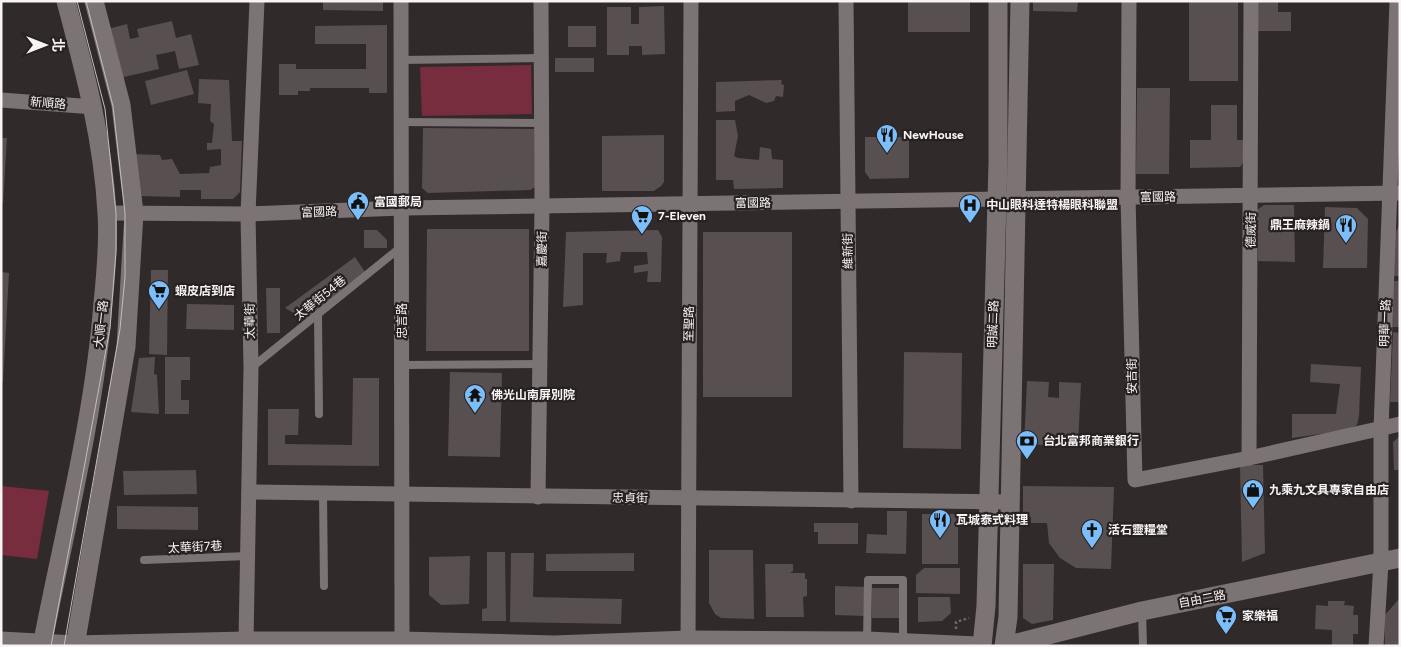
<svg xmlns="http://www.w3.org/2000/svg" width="1401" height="647" viewBox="0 0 1401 647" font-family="Figtree,'Noto Sans TC',sans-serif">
  <rect width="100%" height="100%" fill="#312a2b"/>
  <g fill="#772d3e">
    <polygon points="531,65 532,114 422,116 420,67"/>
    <polygon points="1,486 49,491 37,559 1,555"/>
  </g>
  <g fill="#574f50">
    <polygon points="323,1 383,1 383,11 323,10"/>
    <rect x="908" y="1" width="62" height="31"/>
    <polygon points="1033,1 1078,1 1077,12 1033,11"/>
    <rect x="1189" y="1" width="49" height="80"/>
    <polygon points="1256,1 1278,1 1278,12 1291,12 1291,31 1256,31"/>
    <polygon points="664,6 665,54 642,55 642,46 629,46 629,55 607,55 607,7 631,7 631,24 639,24 639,7"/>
    <polygon points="172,21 176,38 191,34 199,65 179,69 175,51 156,55 159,69 115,79 104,30 127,24 130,39 139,37 137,29"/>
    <polygon points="387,25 387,93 369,93 369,88 310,88 310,91 298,91 298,95 279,95 279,64 296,64 296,69 366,69 366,44 315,44 315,26"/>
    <rect x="568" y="26" width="28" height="21"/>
    <rect x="555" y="58" width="39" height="14"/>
    <polygon points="187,70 194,94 151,105 145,81"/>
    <polygon points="199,79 229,80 232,141 242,141 240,192 233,199 201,199 201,190 180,190 180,197 138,196 132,154 160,155 162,160 172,159 180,174 209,173 210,167 221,165 221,149 207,150 207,143 212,143 214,124 210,121 211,104 198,103"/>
    <polygon points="782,80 781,84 784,85 783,97 776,96 774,101 766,103 749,95 735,101 735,111 716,112 716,82"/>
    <polygon points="1137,88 1170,88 1169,174 1136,174"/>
    <polygon points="1211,105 1237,105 1237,140 1245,140 1245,160 1240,167 1190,168 1190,140 1211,140"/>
    <polygon points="716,120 735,120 738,136 734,156 738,158 759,160 760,147 771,149 772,159 783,160 783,188 734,189 733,180 716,180"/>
    <polygon points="423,128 534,129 535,187 530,190 428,193 422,188"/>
    <polygon points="664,135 664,182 661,186 654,191 602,191 602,136"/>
    <polygon points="865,137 909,137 909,178 870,179 865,172"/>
    <polygon points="1,138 7,138 3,203 1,203"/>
    <polygon points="1264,205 1294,205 1295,262 1258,261 1257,210"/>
    <polygon points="1325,207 1357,208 1368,219 1367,268 1323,268"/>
    <polygon points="1400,223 1400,276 1393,276 1393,238"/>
    <polygon points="427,229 529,229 529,351 426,351"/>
    <polygon points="364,230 377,230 387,240 387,248 364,248"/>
    <polygon points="658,230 662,237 661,282 647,282 648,271 634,273 634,266 648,264 647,252 621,252 620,261 606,263 607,253 583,253 583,305 563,307 566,232"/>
    <rect x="703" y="232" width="89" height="165"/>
    <polygon points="355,257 369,278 307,320 285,308"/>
    <polygon points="151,270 168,270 167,355 149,354"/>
    <polygon points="1,272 9,273 3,382 1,382"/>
    <polygon points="1393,281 1400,281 1400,327 1392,327"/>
    <polygon points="266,288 280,288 280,333 267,333"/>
    <polygon points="187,304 234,305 234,330 186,329"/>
    <polygon points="1393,332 1400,333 1400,402 1390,402"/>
    <polygon points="904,352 962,353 961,449 903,448"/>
    <polygon points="155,357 154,374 157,375 159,414 131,412 139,358"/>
    <polygon points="165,357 190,357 190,380 181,380 181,400 189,400 189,414 165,414"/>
    <polygon points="1311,364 1361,367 1359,416 1357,425 1348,430 1292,438 1292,414 1336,414 1340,384 1310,382"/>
    <polygon points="450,372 502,373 500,457 448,456"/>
    <polygon points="353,378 379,378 379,466 268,465 268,409 299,409 298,435 285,435 285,444 352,445"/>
    <polygon points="1027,381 1049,382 1048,397 1059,398 1059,382 1081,383 1078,446 1060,446 1061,438 1043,438 1043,445 1024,444"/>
    <polygon points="1400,436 1400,470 1394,470 1393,442"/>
    <polygon points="1240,465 1263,465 1265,553 1242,562"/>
    <polygon points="196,470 197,494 124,495 123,471"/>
    <polygon points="1023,486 1114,487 1111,569 1076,568 1060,558 1049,543 1047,523 1031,523 1031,517 1027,517 1027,512 1023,512"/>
    <polygon points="117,506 198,507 198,530 117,529"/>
    <polygon points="887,511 907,511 906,554 866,553 867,534 887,535"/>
    <rect x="922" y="514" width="36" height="50"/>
    <polygon points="814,523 858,523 858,544 818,544 818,532 814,532"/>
    <polygon points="709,550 753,550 754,619 721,618 715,614 709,603"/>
    <polygon points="487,552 505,552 506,621 482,621 482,609 487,608"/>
    <polygon points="511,553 534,553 533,597 622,599 621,624 510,622"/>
    <polygon points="634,553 634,571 546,571 546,554"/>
    <polygon points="470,556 469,604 441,605 429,595 429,557"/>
    <polygon points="765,564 793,564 793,571 790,573 805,573 805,579 807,579 807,596 803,597 804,617 766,617"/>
    <polygon points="1023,564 1054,564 1053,620 1032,624 1023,618"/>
    <polygon points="924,568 960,568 960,594 916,593 916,575"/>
    <polygon points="835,586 866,587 865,616 835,615"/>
    <rect x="872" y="588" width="28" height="30"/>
    <polygon points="918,597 950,597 951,613 942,621 918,622"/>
    <polygon points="1400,598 1400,646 1385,646 1384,616"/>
    <polygon points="1328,601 1345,601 1344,605 1354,606 1353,615 1358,615 1358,634 1353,634 1353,646 1332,646 1332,630 1315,629 1316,605 1328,606"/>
  </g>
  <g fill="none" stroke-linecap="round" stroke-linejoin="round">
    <polyline stroke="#6f696a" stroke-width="2.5" stroke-dasharray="2.5 2.5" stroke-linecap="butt" points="956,629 956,622 969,618"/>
    <g stroke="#7b7374" stroke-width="8">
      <polyline points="401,60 541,58"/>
      <polyline points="400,122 541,123"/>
      <polyline points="318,315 319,414"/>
      <polyline points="402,365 540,364"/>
      <polyline points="251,368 401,247"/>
      <polyline points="323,493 324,586"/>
      <polyline points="144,560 248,556"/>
      <polyline points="1142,611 1143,646"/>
      <polyline points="867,641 868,580 903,580 903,642"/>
    </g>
    <g stroke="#7b7374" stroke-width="15">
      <polyline points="401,1 402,641"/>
      <polyline points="846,1 851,501"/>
      <polyline points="1129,1 1128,197 1135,480 1249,458 1400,424"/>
      <polyline points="1,100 94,107"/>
      <polyline points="107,213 248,214 402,208 1400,193"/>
      <polyline points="1249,458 1251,1"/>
      <polyline points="249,492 1010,502"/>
      <polyline points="538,497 542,206 541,1"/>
      <polyline points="246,641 251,368 248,214 257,1"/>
      <polyline points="688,646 691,1"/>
      <polyline points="1376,646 1381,562 1381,429 1397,1"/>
    </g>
    <g stroke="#7b7374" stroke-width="19">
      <polyline points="1,641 75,645 246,641 402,641 554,645 688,640 867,641 977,646"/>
      <path d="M42,646C64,532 94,419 103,303C106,274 109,242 107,213C103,139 85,72 66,1"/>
      <polyline points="75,646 126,347 134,213 121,105 94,1"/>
      <polyline points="982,646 986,606 998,163 998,1"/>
      <polyline points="1004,646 1008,617 1020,1"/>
      <polyline points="1005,646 1142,611 1400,558"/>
    </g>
    <g stroke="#c4bebf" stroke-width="1">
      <polyline points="51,646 110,328 116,251 116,213 105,109 77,1"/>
      <polyline points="64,646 120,329 125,277 125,213 113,106 86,1"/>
    </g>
  </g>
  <defs>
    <g id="restaurant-pin" transform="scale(1.125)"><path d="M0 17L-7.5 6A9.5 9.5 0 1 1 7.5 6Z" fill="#7cbef9" stroke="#272122"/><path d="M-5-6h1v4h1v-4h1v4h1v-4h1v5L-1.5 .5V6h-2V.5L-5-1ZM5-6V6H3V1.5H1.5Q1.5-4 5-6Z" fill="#111"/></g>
    <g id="civic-pin" transform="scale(1.125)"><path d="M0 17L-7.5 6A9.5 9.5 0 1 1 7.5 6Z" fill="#7cbef9" stroke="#272122"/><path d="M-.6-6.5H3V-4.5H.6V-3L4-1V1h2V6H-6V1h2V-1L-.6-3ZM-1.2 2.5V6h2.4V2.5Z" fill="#111"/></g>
    <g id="hospital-pin" transform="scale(1.125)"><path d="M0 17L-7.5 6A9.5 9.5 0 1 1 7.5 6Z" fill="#7cbef9" stroke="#272122"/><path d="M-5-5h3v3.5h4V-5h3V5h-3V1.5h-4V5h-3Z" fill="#111"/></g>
    <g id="supermarket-pin" transform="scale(1.125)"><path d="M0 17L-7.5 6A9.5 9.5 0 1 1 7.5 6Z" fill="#7cbef9" stroke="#272122"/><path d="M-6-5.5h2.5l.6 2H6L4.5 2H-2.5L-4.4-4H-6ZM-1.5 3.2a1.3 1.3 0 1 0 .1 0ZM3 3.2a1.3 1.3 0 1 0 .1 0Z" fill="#111"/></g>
    <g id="temple-pin" transform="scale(1.125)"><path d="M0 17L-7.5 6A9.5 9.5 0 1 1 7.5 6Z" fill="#7cbef9" stroke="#272122"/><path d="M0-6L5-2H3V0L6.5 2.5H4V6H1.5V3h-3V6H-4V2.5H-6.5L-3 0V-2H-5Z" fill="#111"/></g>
    <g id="bank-pin" transform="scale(1.125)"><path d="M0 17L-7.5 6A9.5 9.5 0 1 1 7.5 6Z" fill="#7cbef9" stroke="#272122"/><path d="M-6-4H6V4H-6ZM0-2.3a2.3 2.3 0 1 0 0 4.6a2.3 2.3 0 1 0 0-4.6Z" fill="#111"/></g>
    <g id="shop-pin" transform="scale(1.125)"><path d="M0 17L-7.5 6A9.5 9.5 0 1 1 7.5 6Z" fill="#7cbef9" stroke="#272122"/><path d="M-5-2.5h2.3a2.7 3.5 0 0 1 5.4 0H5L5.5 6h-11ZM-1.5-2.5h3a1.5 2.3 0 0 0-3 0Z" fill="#111"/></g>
    <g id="church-pin" transform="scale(1.125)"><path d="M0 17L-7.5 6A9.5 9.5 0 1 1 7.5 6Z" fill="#7cbef9" stroke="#272122"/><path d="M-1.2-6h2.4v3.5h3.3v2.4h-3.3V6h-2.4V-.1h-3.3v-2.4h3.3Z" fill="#111"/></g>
  </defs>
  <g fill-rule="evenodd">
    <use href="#restaurant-pin" x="887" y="135"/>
    <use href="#civic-pin" x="358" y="202"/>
    <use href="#hospital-pin" x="970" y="205"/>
    <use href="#supermarket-pin" x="642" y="216"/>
    <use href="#restaurant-pin" x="1346" y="225"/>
    <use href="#supermarket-pin" x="159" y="291"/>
    <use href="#temple-pin" x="475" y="395"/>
    <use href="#bank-pin" x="1027" y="441"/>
    <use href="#shop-pin" x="1253" y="490"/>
    <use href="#restaurant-pin" x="940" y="520"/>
    <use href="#church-pin" x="1092" y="530"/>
    <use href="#supermarket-pin" x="1226" y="616"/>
  </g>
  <g text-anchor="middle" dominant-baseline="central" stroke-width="4.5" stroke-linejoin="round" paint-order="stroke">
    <g font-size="12" fill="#f8f3f4" stroke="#272122">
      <text transform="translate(48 103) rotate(5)">新順路</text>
      <text transform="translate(1158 197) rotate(-1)">富國路</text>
      <text transform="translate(753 203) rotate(-1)">富國路</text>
      <text transform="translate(319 212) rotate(-2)">富國路</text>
      <text transform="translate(1251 230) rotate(-89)">德威街</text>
      <text transform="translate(542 249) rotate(-89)">嘉慶街</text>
      <text transform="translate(848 251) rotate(-91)">維新街</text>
      <text transform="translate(320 298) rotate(-39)">太華街54巷</text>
      <text transform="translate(250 321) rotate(-91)">太華街</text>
      <text transform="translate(402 321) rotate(-90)">忠言路</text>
      <text transform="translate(1385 323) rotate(-88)">明華一路</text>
      <text transform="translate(101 324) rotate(-84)">大順一路</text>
      <text transform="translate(689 324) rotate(-89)">至聖路</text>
      <text transform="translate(993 324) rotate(-88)">明誠二路</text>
      <text transform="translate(1132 376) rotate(-91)">安吉街</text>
      <text transform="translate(630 498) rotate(1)">忠貞街</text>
      <text transform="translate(195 547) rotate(-3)">太華街7巷</text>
      <text transform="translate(1202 599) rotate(-11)">自由二路</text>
    </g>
    <g font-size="12" font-weight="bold" fill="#f8f3f4" stroke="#272122" text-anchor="start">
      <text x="903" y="135">NewHouse</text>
      <text x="374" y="202">富國郵局</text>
      <text x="986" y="205">中山眼科達特楊眼科聯盟</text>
      <text x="658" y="216">7-Eleven</text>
      <text x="1330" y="225" text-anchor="end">鼎王麻辣鍋</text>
      <text x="175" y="291">蝦皮店到店</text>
      <text x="491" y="395">佛光山南屏別院</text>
      <text x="1043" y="441">台北富邦商業銀行</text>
      <text x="1269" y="490">九乘九文具專家自由店</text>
      <text x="956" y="520">瓦城泰式料理</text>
      <text x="1108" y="530">活石靈糧堂</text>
      <text x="1242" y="616">家樂福</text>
    </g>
  </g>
  <rect width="1401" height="647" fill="none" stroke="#f8f3f4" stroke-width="5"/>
  <g transform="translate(45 45) rotate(90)" stroke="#272122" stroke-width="4" paint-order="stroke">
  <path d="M0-4L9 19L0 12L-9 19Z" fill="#f8f3f4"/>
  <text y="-8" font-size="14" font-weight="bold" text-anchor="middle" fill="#f8f3f4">北</text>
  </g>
</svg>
